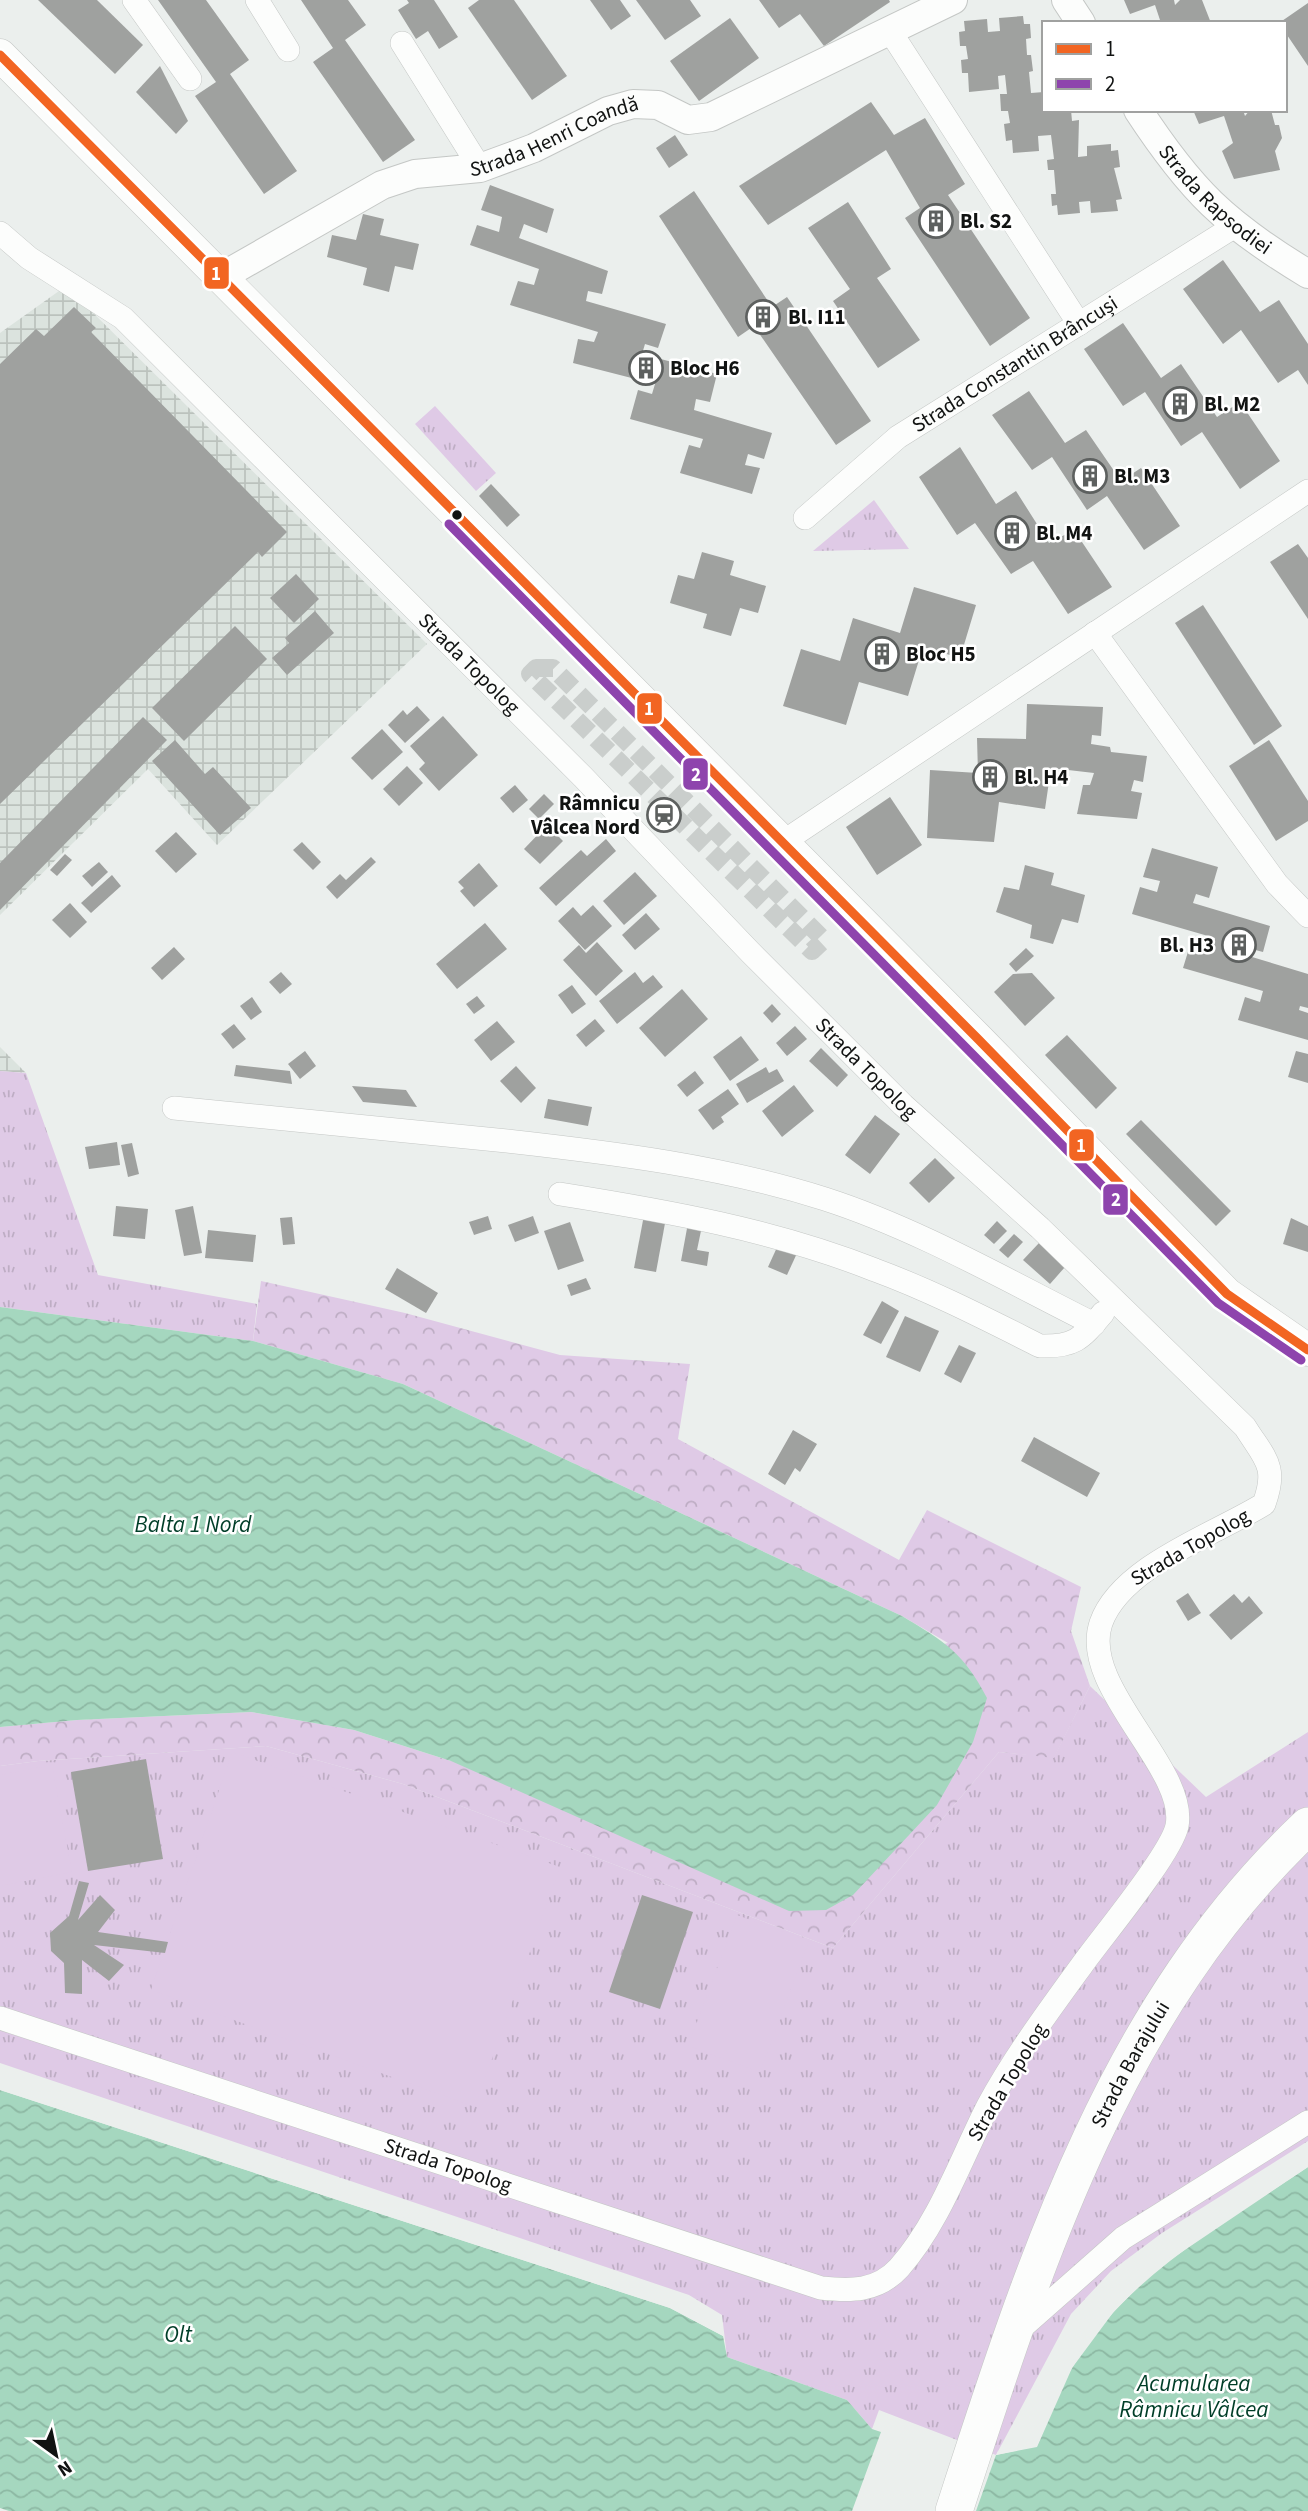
<svg xmlns="http://www.w3.org/2000/svg" width="1308" height="2511" viewBox="0 0 1308 2511" font-family="'Source Sans 3',sans-serif">
  <defs>
    <pattern id="industrial-grid" width="8" height="8" patternUnits="userSpaceOnUse" patternTransform="scale(1.75)"><rect width="8" height="8" fill="#dbe3de"/><path d="M0 4h8M4 0v8" fill="none" stroke="#bbc2bd"/></pattern>
    <pattern id="grass-tufts" width="24" height="20" patternUnits="userSpaceOnUse" patternTransform="scale(1.75)"><rect width="24" height="20" fill="#dfcae6"/><path d="M3 7l-1-3M5 7V3M7 7l1-3M15 17l-1-3M17 17v-4M19 17l1-3" fill="none" stroke="#beadc4"/></pattern>
    <pattern id="forest-crowns" width="20" height="18" patternUnits="userSpaceOnUse" patternTransform="scale(1.75)"><rect width="20" height="18" fill="#dfcae6"/><path d="M2 6a3 3 0 1 1 6 0M12 15a3 3 0 1 1 6 0" fill="none" stroke="#beadc4"/></pattern>
    <pattern id="water-waves" width="16" height="10" patternUnits="userSpaceOnUse" patternTransform="scale(1.75)"><rect width="16" height="10" fill="#a5d7bf"/><path d="M0 5q4-4 8 0t8 0" fill="none" stroke="#8db8a3"/></pattern>
  </defs>
  <rect width="100%" height="100%" fill="#ebefed"/>
  <g fill="url(#industrial-grid)">
    <polygon points="66,286 427,644 217,845 148,769 0,915 0,333"/>
    <polygon points="0,1047 26,1073 0,1071"/>
  </g>
  <g fill="url(#grass-tufts)">
    <polygon points="435,406 496,473 476,491 415,424"/>
    <polygon points="874,500 909,549 813,551"/>
    <polygon points="0,1071 26,1073 98,1275 257,1304 253,1341 0,1307"/>
    <polygon points="1090,1686 1206,1797 1308,1732 1308,2141 1162,2233 1111,2271 1071,2314 996,2455 879,2410 872,2429 847,2400 727,2357 722,2315 689,2295 0,2063 0,1766 38,1761 266,1746 403,1784 833,1948 999,1752 1054,1757"/>
  </g>
  <polygon fill="url(#forest-crowns)" points="261,1281 405,1313 560,1355 690,1364 678,1439 899,1560 927,1510 1081,1587 1071,1631 1090,1686 1054,1758 999,1752 833,1948 403,1784 266,1746 38,1761 0,1766 0,1727 77,1720 251,1712 354,1730 451,1761 948,1643 902,1616 403,1384 253,1341"/>
  <g fill="#dfcae6">
    <polygon points="232,1752 560,1867 475,2107 151,1990"/>
    <polygon points="52,1765 72,1872 0,1886 0,1775"/>
    <polygon points="737,1915 809,1941 760,2072 688,2046"/>
  </g>
  <g fill="url(#water-waves)">
    <path d="M0,1307L253,1341L403,1384L902,1616C945,1642 963,1652 987,1698L973,1742L937,1805L853,1895L826,1910L789,1911L451,1761L354,1730L251,1712L77,1720L0,1727Z"/>
    <polygon points="0,2090 670,2308 723,2336 727,2357 847,2400 872,2429 881,2432 852,2511 9,2511 0,2508"/>
    <path d="M1308,2167V2511H976L996,2455L1037,2446C1048,2421 1057,2392 1072,2368C1126,2276 1222,2225 1308,2167Z"/>
  </g>
  <g fill="#ebefed">
    <polygon points="0,2086 671,2305 723,2332 723,2336 670,2308 0,2090"/>
    <polygon points="1308,2164 1308,2167 1158,2268 1115,2310 1072,2368 1037,2447 996,2455 998,2451 1034,2443 1069,2366 1112,2308 1156,2266"/>
  </g>
  <g fill="#9fa19f">
    <polygon points="38,0 97,0 143,45 115,74"/>
    <polygon points="158,0 206,0 249,60 230,74 297,171 264,194 195,96 216,82"/>
    <polygon points="301,0 348,0 366,25 345,40 415,140 383,162 313,62 333,48"/>
    <polygon points="407,0 434,0 458,37 439,49 428,31 416,39 398,10 409,3"/>
    <polygon points="479,0 514,0 567,76 532,100 468,8"/>
    <polygon points="590,0 620,0 631,16 611,30"/>
    <polygon points="636,0 690,0 701,16 665,40"/>
    <polygon points="759,0 889,0 890,2 824,46 800,14 779,28"/>
    <polygon points="1124,0 1174,0 1175,5 1180,0 1202,0 1211,23 1161,23 1155,5 1130,14"/>
    <polygon points="1308,3 1308,66 1285,32 1285,23 1279,23"/>
    <polygon points="1023,16 1024,24 1030,24 1031,38 1026,39 1027,55 1031,55 1033,71 1029,72 1031,93 1044,92 1044,110 1071,110 1072,121 1079,120 1078,157 1087,156 1087,146 1111,144 1111,151 1118,150 1120,167 1114,168 1122,199 1116,200 1118,211 1091,213 1090,201 1079,202 1080,213 1058,215 1057,205 1052,206 1051,194 1056,194 1054,170 1048,170 1047,160 1054,159 1051,135 1038,136 1039,151 1013,153 1012,140 1006,141 1004,124 1010,123 1008,111 1001,111 1000,94 1007,94 1005,75 998,76 999,89 969,92 968,73 962,73 961,60 968,59 966,46 960,46 959,32 965,31 964,21 987,19 988,32 1000,31 999,18"/>
    <polygon points="730,18 759,58 699,101 670,61"/>
    <polygon points="160,66 188,121 176,134 136,92"/>
    <polygon points="871,102 894,135 925,118 965,184 948,195 1030,318 990,346 905,218 920,208 886,150 768,225 739,186"/>
    <polygon points="1193,110 1243,110 1245,116 1250,110 1271,110 1275,125 1279,125 1282,138 1275,151 1280,170 1234,179 1222,151 1233,143 1224,116 1199,124"/>
    <polygon points="675,135 688,155 669,168 656,148"/>
    <polygon points="490,185 554,209 547,233 524,224 519,238 608,271 602,294 588,291 586,301 666,324 658,348 645,344 642,354 717,374 710,402 696,399 694,410 772,433 764,459 748,454 745,465 760,468 752,494 680,473 689,445 700,448 703,439 630,419 638,390 652,394 655,384 573,363 578,339 594,342 598,332 510,305 518,281 534,285 539,269 470,245 477,225 499,232 502,217 481,210"/>
    <polygon points="694,191 772,307 787,297 871,421 836,445 754,326 738,337 659,216"/>
    <polygon points="848,202 891,269 877,278 920,340 878,368 833,301 850,289 808,228"/>
    <polygon points="363,214 384,219 380,235 419,244 413,270 395,266 389,292 363,285 367,268 327,257 332,235 356,240"/>
    <polygon points="1223,260 1260,312 1279,300 1308,344 1308,385 1298,370 1278,383 1241,330 1223,344 1183,289"/>
    <polygon points="74,307 96,328 91,332 287,532 262,557 258,552 0,804 0,364 36,329 44,336"/>
    <polygon points="1123,323 1161,378 1181,364 1217,417 1240,402 1280,461 1240,489 1202,432 1181,446 1145,392 1123,406 1084,349"/>
    <polygon points="1029,391 1065,443 1086,430 1121,481 1141,468 1180,526 1144,550 1107,496 1087,510 1052,457 1032,470 992,415"/>
    <polygon points="960,447 996,504 1016,491 1049,543 1074,530 1112,587 1068,614 1033,561 1011,574 975,523 957,535 919,477"/>
    <polygon points="491,484 520,515 507,527 479,496"/>
    <polygon points="1298,544 1308,558 1308,619 1270,562"/>
    <polygon points="702,552 734,561 730,575 766,586 758,613 740,608 731,636 703,628 707,614 670,603 678,575 694,579"/>
    <polygon points="296,574 319,599 294,623 270,598"/>
    <polygon points="914,587 976,605 960,658 923,647 908,696 859,682 846,725 783,706 801,649 840,661 853,618 900,633"/>
    <polygon points="1203,605 1282,726 1254,745 1175,623"/>
    <polygon points="315,611 334,633 287,675 272,658 289,643 285,638"/>
    <polygon points="235,626 267,659 184,741 152,708"/>
    <polygon points="1027,704 1103,707 1101,736 1092,735 1091,744 1110,747 1111,752 1147,756 1143,782 1134,780 1131,791 1142,793 1137,819 1077,814 1083,785 1090,785 1094,773 1051,768 1045,809 999,802 994,842 927,838 930,770 978,773 977,738 1026,739"/>
    <polygon points="417,706 430,720 405,743 388,725 403,710 407,715"/>
    <polygon points="443,716 478,755 439,791 419,769 425,763 410,746"/>
    <polygon points="143,717 167,740 0,910 0,863"/>
    <polygon points="382,729 403,752 372,780 351,758"/>
    <polygon points="175,740 205,774 213,767 251,808 220,835 152,761"/>
    <polygon points="1269,740 1308,801 1308,821 1276,841 1229,766"/>
    <polygon points="407,766 423,783 399,806 383,789"/>
    <polygon points="515,785 528,800 513,813 500,798"/>
    <polygon points="544,794 554,804 539,819 529,809"/>
    <polygon points="890,797 922,845 877,875 846,827"/>
    <polygon points="547,825 563,841 540,864 524,849"/>
    <polygon points="176,832 197,854 176,873 155,851"/>
    <polygon points="606,839 616,851 556,906 539,888 581,850 587,856"/>
    <polygon points="302,842 321,862 313,870 293,850"/>
    <polygon points="1152,848 1218,867 1209,898 1196,894 1193,903 1270,926 1263,952 1244,947 1242,954 1308,974 1308,1008 1300,1006 1299,1010 1308,1013 1308,1040 1238,1020 1245,997 1260,1002 1263,991 1183,968 1191,942 1212,948 1215,938 1132,914 1140,887 1157,892 1160,881 1143,877"/>
    <polygon points="65,854 72,860 57,876 50,870"/>
    <polygon points="371,857 376,862 337,899 326,887 340,874 346,880"/>
    <polygon points="99,862 108,872 92,887 82,876"/>
    <polygon points="479,863 498,886 474,907 460,891 464,888 458,882"/>
    <polygon points="1025,865 1054,873 1051,885 1085,895 1078,923 1062,919 1053,944 1030,938 1032,925 996,912 1004,887 1019,890"/>
    <polygon points="635,872 657,896 624,925 603,901"/>
    <polygon points="112,875 121,886 91,913 81,903"/>
    <polygon points="70,903 87,922 70,938 52,920"/>
    <polygon points="593,905 612,926 585,950 558,921 573,907 581,916"/>
    <polygon points="646,913 660,929 635,950 622,935"/>
    <polygon points="485,923 507,949 457,989 436,964"/>
    <polygon points="597,942 623,971 596,996 563,960 579,945 586,953"/>
    <polygon points="174,947 185,959 162,980 151,968"/>
    <polygon points="1026,948 1034,956 1016,972 1009,964"/>
    <polygon points="281,972 292,984 280,994 269,982"/>
    <polygon points="635,972 643,983 653,975 663,987 617,1024 599,1001"/>
    <polygon points="1032,973 1055,998 1025,1026 994,992 1013,974"/>
    <polygon points="572,985 586,1004 572,1014 558,995"/>
    <polygon points="682,989 708,1019 665,1057 639,1028"/>
    <polygon points="477,996 485,1006 474,1014 466,1004"/>
    <polygon points="252,997 262,1012 251,1020 240,1006"/>
    <polygon points="772,1004 781,1014 772,1023 763,1013"/>
    <polygon points="595,1019 605,1031 586,1047 576,1035"/>
    <polygon points="497,1021 515,1042 491,1061 474,1040"/>
    <polygon points="234,1024 246,1039 233,1049 221,1034"/>
    <polygon points="795,1026 807,1039 787,1056 776,1043"/>
    <polygon points="1067,1035 1117,1088 1096,1109 1045,1055"/>
    <polygon points="741,1036 759,1060 730,1081 713,1057"/>
    <polygon points="821,1048 848,1075 837,1087 809,1061"/>
    <polygon points="305,1051 316,1066 300,1079 288,1064"/>
    <polygon points="1296,1051 1308,1054 1308,1083 1288,1077"/>
    <polygon points="236,1065 290,1071 292,1084 234,1076"/>
    <polygon points="516,1066 536,1088 521,1103 500,1081"/>
    <polygon points="766,1067 769,1073 777,1069 784,1081 747,1103 736,1084"/>
    <polygon points="695,1071 704,1083 687,1097 677,1085"/>
    <polygon points="794,1085 814,1111 782,1137 762,1111"/>
    <polygon points="352,1086 406,1090 417,1107 363,1102"/>
    <polygon points="728,1089 739,1104 721,1117 724,1122 713,1130 698,1110"/>
    <polygon points="548,1099 592,1107 588,1126 544,1118"/>
    <polygon points="875,1115 900,1134 870,1174 845,1155"/>
    <polygon points="1141,1120 1231,1211 1216,1226 1126,1134"/>
    <polygon points="117,1142 120,1165 89,1169 85,1147"/>
    <polygon points="132,1143 139,1174 128,1177 121,1145"/>
    <polygon points="935,1158 955,1178 929,1203 909,1183"/>
    <polygon points="116,1206 148,1209 145,1239 113,1236"/>
    <polygon points="193,1206 202,1253 184,1256 175,1210"/>
    <polygon points="644,1215 666,1218 656,1272 634,1268"/>
    <polygon points="488,1216 492,1229 474,1235 469,1222"/>
    <polygon points="533,1216 539,1233 515,1242 508,1225"/>
    <polygon points="292,1217 295,1244 283,1245 280,1218"/>
    <polygon points="1291,1218 1308,1226 1308,1252 1283,1244"/>
    <polygon points="997,1221 1007,1231 994,1244 984,1235"/>
    <polygon points="570,1222 584,1261 558,1270 544,1231"/>
    <polygon points="688,1223 702,1226 697,1250 709,1252 707,1266 681,1261"/>
    <polygon points="208,1230 256,1235 253,1262 205,1258"/>
    <polygon points="1014,1234 1023,1242 1008,1258 999,1250"/>
    <polygon points="779,1243 798,1251 787,1275 768,1267"/>
    <polygon points="1039,1243 1065,1267 1050,1284 1023,1260"/>
    <polygon points="397,1268 438,1293 426,1313 385,1289"/>
    <polygon points="586,1278 591,1289 571,1296 567,1285"/>
    <polygon points="882,1301 899,1311 881,1344 863,1335"/>
    <polygon points="905,1316 939,1331 920,1372 886,1357"/>
    <polygon points="959,1345 976,1353 961,1383 944,1374"/>
    <polygon points="793,1430 817,1444 800,1472 795,1468 785,1485 768,1474"/>
    <polygon points="1034,1437 1100,1473 1087,1497 1021,1461"/>
    <polygon points="1188,1593 1201,1613 1188,1621 1176,1601"/>
    <polygon points="1234,1594 1242,1603 1249,1596 1263,1613 1231,1640 1209,1615"/>
    <polygon points="146,1759 163,1859 88,1871 71,1772"/>
    <polygon points="79,1881 89,1883 78,1920 100,1895 115,1910 98,1932 168,1942 165,1953 94,1945 124,1965 109,1981 82,1960 82,1994 65,1993 64,1963 51,1951 50,1933 69,1916"/>
    <polygon points="642,1895 693,1912 660,2009 609,1992"/>
  </g>
  <g fill="none" stroke-linecap="round" stroke-linejoin="round">
    <polygon stroke="#cacecc" stroke-width="18" stroke-dasharray="18 9" stroke-linecap="butt" points="536,668 553,668 824,940 812,951 530,674"/>
    <g stroke="#c4c7c5" stroke-width="24">
      <g id="minor">
        <polyline points="134,0 190,79"/>
        <polyline points="257,0 288,50"/>
        <polyline points="890,31 1079,324"/>
        <polyline points="402,43 480,168"/>
        <path id="s1" d="M0,233L29,258L123,318L583,777L750,952L903,1105L1040,1228L1245,1427C1265,1459 1278,1466 1264,1504C1216,1534 1121,1566 1101,1623C1079,1687 1188,1768 1177,1826C1171,1854 1102,1937 1082,1965C1050,2009 1013,2059 988,2106C961,2159 939,2223 899,2268C877,2292 850,2291 821,2288L0,2018"/>
        <path id="s2" d="M805,518L898,437L1235,226"/>
        <polyline points="1095,633 1277,884 1308,916"/>
        <polyline points="783,842 1308,491"/>
        <path d="M174,1108C285,1118 396,1129 507,1141C614,1153 721,1166 825,1199C918,1229 1006,1280 1094,1324"/>
        <path d="M560,1194C667,1211 774,1230 875,1270C932,1291 986,1319 1040,1346C1075,1347 1081,1339 1103,1313"/>
        <polyline points="1019,2330 1123,2238 1308,2122"/>
      </g>
    </g>
    <g stroke="#c4c7c5" stroke-width="30">
      <g id="tertiary">
        <polyline points="1066,0 1081,23"/>
        <path id="s3" d="M1138,110C1191,191 1225,224 1308,274"/>
        <path id="s4" d="M221,277L382,185L415,174L480,168L534,148L608,111L633,104L658,105L688,120L711,117L953,0"/>
      </g>
    </g>
    <g stroke="#c4c7c5" stroke-width="33">
      <polyline id="secondary" points="0,55 978,1039 1227,1294 1308,1350"/>
    </g>
    <g stroke="#c4c7c5" stroke-width="38">
      <g id="trunk">
        <path id="s5" d="M954,2511C1034,2264 1114,2009 1308,1826"/>
      </g>
    </g>
    <use href="#minor" stroke="#fcfdfc" stroke-width="23"/>
    <use href="#tertiary" stroke="#fcfdfc" stroke-width="28"/>
    <use href="#secondary" stroke="#fcfdfc" stroke-width="32"/>
    <use href="#trunk" stroke="#fcfdfc" stroke-width="37"/>
    <g stroke="#fff" stroke-width="14">
      <polyline id="bus-1" points="0,55 978,1039 1227,1294 1308,1350"/>
    </g>
    <g stroke="#fff" stroke-width="14">
      <polyline id="bus-2" points="449,524 1218,1303 1301,1360"/>
    </g>
    <use href="#bus-1" stroke="#f26522" stroke-width="9"/>
    <use href="#bus-2" stroke="#8e44ad" stroke-width="9"/>
  </g>
  <defs>
    <g id="building-ring" transform="scale(1.75)"><circle r="9.5" fill="#fff" stroke="#5d605f" stroke-width="1.5"/><path d="M-4-6H4V6H1V3H-1V6H-4ZM-2.5-4.3h1.7v1.8h-1.7ZM.8-4.3h1.7v1.8H.8ZM-2.5-1h1.7V.8h-1.7ZM.8-1h1.7V.8H.8Z" fill="#5d605f"/></g>
    <g id="station-ring" transform="scale(1.75)"><circle r="9.5" fill="#fff" stroke="#5d605f" stroke-width="1.5"/><path d="M-3-6H3Q5-6 5-4V2Q5 4 3 4L4.5 6H3L1.5 4h-3L-3 6H-4.5L-3 4Q-5 4-5 2V-4Q-5-6-3-6ZM-3.5-4v3h7v-3ZM-3.5 1v1.5H-2V1ZM2 1v1.5H3.5V1Z" fill="#5d605f"/></g>
  </defs>
  <g fill-rule="evenodd">
    <use href="#building-ring" x="936" y="221"/>
    <use href="#building-ring" x="763" y="317"/>
    <use href="#building-ring" x="646" y="368"/>
    <use href="#building-ring" x="1180" y="404"/>
    <use href="#building-ring" x="1090" y="476"/>
    <use href="#building-ring" x="1012" y="533"/>
    <use href="#building-ring" x="882" y="654"/>
    <use href="#building-ring" x="990" y="777"/>
    <use href="#station-ring" x="664" y="815"/>
    <use href="#building-ring" x="1239" y="945"/>
  </g>
  <circle fill="#111312" stroke="#fff" stroke-width="2.5" cx="457" cy="515" r="6"/>
  <g text-anchor="middle" dominant-baseline="central" stroke-width="5" stroke-linejoin="round" paint-order="stroke">
    <g font-size="21" fill="#111312" stroke="#fff">
      <text stroke="none"><textPath href="#s4" startOffset="366">Strada Henri Coandă</textPath></text>
      <text stroke="none"><textPath href="#s3" startOffset="119">Strada Rapsodiei</textPath></text>
      <text stroke="none"><textPath href="#s2" startOffset="261">Strada Constantin Brâncuși</textPath></text>
      <text stroke="none"><textPath href="#s1" startOffset="639">Strada Topolog</textPath></text>
      <text stroke="none"><textPath href="#s1" startOffset="1206">Strada Topolog</textPath></text>
      <text transform="translate(1190 1547) rotate(-30)">Strada Topolog</text>
      <text stroke="none"><textPath href="#s5" startOffset="481">Strada Barajului</textPath></text>
      <text transform="translate(1007 2082) rotate(-59)">Strada Topolog</text>
      <text transform="translate(448 2165) rotate(18)">Strada Topolog</text>
    </g>
    <g font-size="21" font-weight="bold" fill="#111312" stroke="#fff" text-anchor="start">
      <text x="960" y="221">Bl. S2</text>
      <text x="788" y="317">Bl. I11</text>
      <text x="670" y="368">Bloc H6</text>
      <text x="1204" y="404">Bl. M2</text>
      <text x="1114" y="476">Bl. M3</text>
      <text x="1036" y="533">Bl. M4</text>
      <text x="906" y="654">Bloc H5</text>
      <text x="1014" y="777">Bl. H4</text>
      <text x="640" y="803" text-anchor="end">Râmnicu<tspan x="640" dy="24">Vâlcea Nord</tspan></text>
      <text x="1214" y="945" text-anchor="end">Bl. H3</text>
    </g>
    <g font-size="23" font-style="italic" fill="#003e28" stroke="#fff">
      <text x="193" y="1524">Balta 1 Nord</text>
      <text x="178" y="2334">Olt</text>
      <text x="1194" y="2383">Acumularea<tspan x="1194" dy="26">Râmnicu Vâlcea</tspan></text>
    </g>
  </g>
  <g stroke="#fff" stroke-width="2.5">
    <rect x="203" y="256" width="27" height="34" rx="7" fill="#f26522"/>
    <rect x="636" y="692" width="27" height="33" rx="7" fill="#f26522"/>
    <rect x="682" y="757" width="27" height="34" rx="7" fill="#8e44ad"/>
    <rect x="1068" y="1128" width="27" height="34" rx="7" fill="#f26522"/>
    <rect x="1102" y="1183" width="27" height="33" rx="7" fill="#8e44ad"/>
  </g>
  <g font-size="19" text-anchor="middle" font-weight="bold" fill="#fff">
    <text x="216" y="280">1</text>
    <text x="649" y="715">1</text>
    <text x="696" y="781">2</text>
    <text x="1081" y="1152">1</text>
    <text x="1116" y="1206">2</text>
  </g>
  <rect x="1042" y="21" width="245" height="91" fill="#ffffff" stroke="#a0a1a0" stroke-width="2"/>
  <rect x="1056" y="44" width="35" height="10" fill="#f26522" stroke="#a0a1a0" stroke-width="2"/>
  <text x="1105" y="56" font-size="21" fill="#111312">1</text>
  <rect x="1056" y="79" width="35" height="10" fill="#8e44ad" stroke="#a0a1a0" stroke-width="2"/>
  <text x="1105" y="91" font-size="21" fill="#111312">2</text>
  <g transform="translate(56 2455) rotate(147)" stroke="#ffffff" stroke-width="5" paint-order="stroke">
  <path d="M0-5L12 26L0 18L-12 26Z" fill="#111312"/>
  <text y="-10" font-size="19" font-weight="bold" text-anchor="middle" fill="#111312">N</text>
  </g>
</svg>
